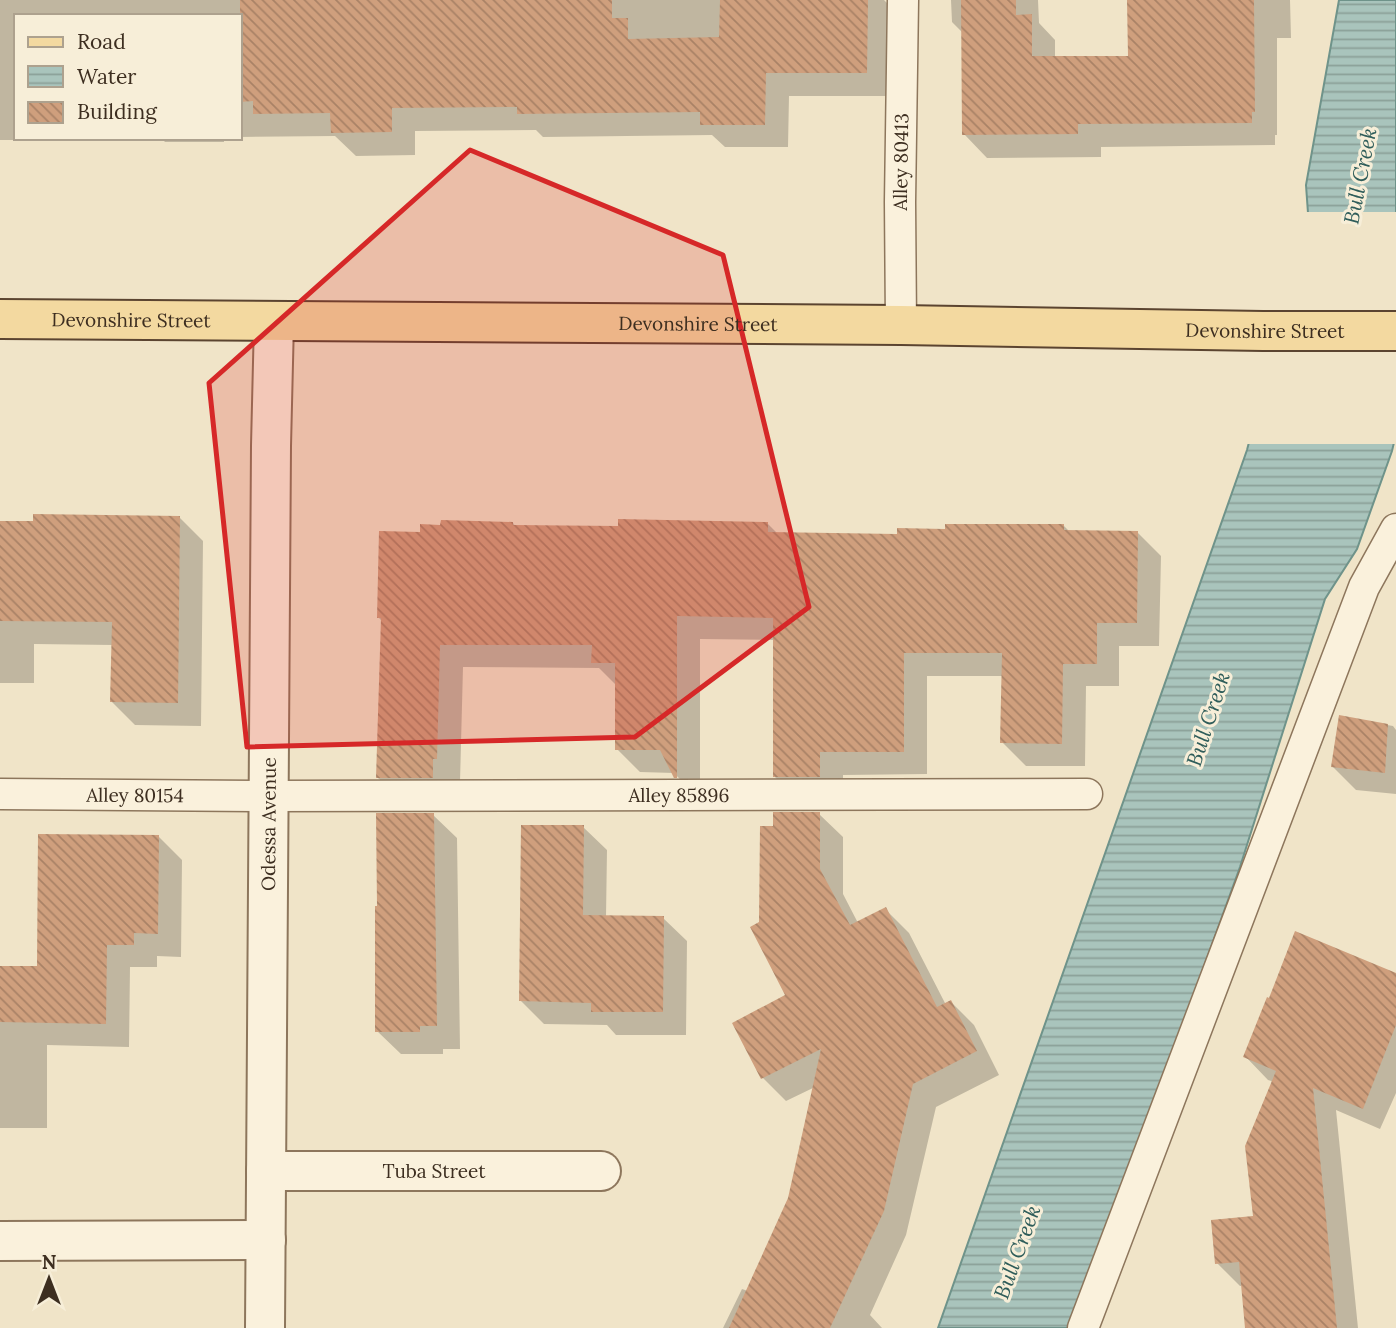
<svg xmlns="http://www.w3.org/2000/svg" width="1396" height="1328" viewBox="0 0 1396 1328" font-family="Lora,serif">
  <defs>
    <pattern id="water-rules" width="6" height="5" patternUnits="userSpaceOnUse" patternTransform="scale(1.75)"><rect width="6" height="5" fill="#a9c4bc"/><path d="M0 2.5h6" fill="none" stroke="#8ba098"/></pattern>
    <pattern id="building-back-hatch" width="6" height="6" patternUnits="userSpaceOnUse" patternTransform="scale(1.75)"><rect width="6" height="6" fill="#cf9f7d"/><path d="M-1 5l2 2M0 0l6 6M5-1l2 2" fill="none" stroke="#a98266"/></pattern>
  </defs>
  <rect width="100%" height="100%" fill="#f0e4c8"/>
  <polygon fill="url(#water-rules)" stroke="#6f938a" stroke-width="2" points="1339,0 1396,0 1396,434 1392,451 1357,549 1325,599 1240,867 1073,1328 938,1328 1247,450 1308,213 1306,185"/>
  <polygon fill="#f0e4c8" points="1305,212 1396,212 1396,444 1245,444"/>
  <g fill="#0003">
    <polygon points="0,0 884,0 891,7 890,96 789,96 788,147 725,147 712,135 543,137 536,130 415,131 415,155 356,156 335,136 240,137 240,16 16,16 16,138 42,138 42,140 0,140"/>
    <polygon points="951,0 1038,0 1039,23 1055,40 1055,58 1129,58 1129,0 1290,0 1291,38 1277,38 1277,135 1275,135 1275,145 1101,147 1101,157 987,158 964,134 963,33 952,22"/>
    <polygon points="161,138 224,138 224,142 165,142"/>
    <polygon points="180,518 203,541 201,726 135,725 112,702 113,645 34,644 34,683 0,683 0,522"/>
    <polygon points="513,523 516,527 619,528 767,523 778,534 899,536 947,531 1063,525 1069,531 1138,533 1161,556 1159,646 1119,646 1119,686 1086,686 1085,766 1026,766 1002,742 1003,676 927,676 927,774 843,775 843,800 798,800 775,777 775,640 700,639 700,800 674,773 640,772 617,749 617,686 599,668 463,667 460,782 402,801 378,778 382,621 379,618 421,534"/>
    <polygon points="1340,717 1393,726 1396,730 1396,794 1356,790 1333,767"/>
    <polygon points="819,814 843,837 843,894 858,923 885,909 909,933 946,1005 951,1002 974,1025 999,1075 936,1107 906,1235 870,1315 882,1328 723,1328 742,1289 748,1291 790,1199 815,1087 786,1101 763,1078 787,996 761,923 775,828"/>
    <polygon points="433,815 457,838 460,1049 443,1049 443,1054 401,1054 377,1031"/>
    <polygon points="583,827 607,850 606,917 663,918 687,941 686,1035 616,1035 607,1025 544,1024 521,1001"/>
    <polygon points="158,836 182,860 181,957 157,956 157,967 130,967 129,1047 47,1045 47,1128 0,1128 0,968 39,968"/>
    <polygon points="1396,975 1396,1093 1380,1129 1336,1110 1358,1328 1247,1328 1243,1286 1240,1286 1217,1263 1255,1218 1274,1082 1268,1080 1245,1056"/>
  </g>
  <g fill="url(#building-back-hatch)">
    <polygon points="240,0 612,0 612,18 628,18 628,39 719,37 720,0 868,0 867,73 766,73 765,125 700,125 700,112 517,114 517,107 392,108 392,132 331,133 330,113 253,114 253,101 240,102"/>
    <polygon points="961,0 1016,0 1016,15 1032,14 1032,56 1128,56 1127,0 1254,0 1255,112 1252,112 1252,123 1078,124 1078,134 962,135"/>
    <polygon points="33,514 180,516 178,703 110,702 112,622 0,621 0,521 33,521"/>
    <polygon points="618,519 768,522 768,532 897,534 897,528 945,529 945,524 1064,524 1064,530 1138,531 1137,623 1097,623 1097,664 1063,664 1062,744 1000,743 1002,653 904,653 904,752 820,752 820,777 773,777 773,618 677,616 677,778 674,778 660,750 615,750 615,663 591,663 592,645 440,645 437,759 433,759 433,778 376,778 381,618 377,618 379,531 420,532 420,524 440,525 441,520 513,522 513,525 618,526"/>
    <polygon points="1339,715 1388,724 1385,773 1331,767"/>
    <polygon points="773,812 820,812 820,869 850,925 886,907 937,1007 951,1000 977,1051 913,1084 884,1211 830,1328 729,1328 788,1198 821,1049 761,1079 732,1023 785,995 750,927 759,922 760,826 773,826"/>
    <polygon points="376,813 434,813 437,1026 420,1026 420,1032 375,1032 375,906 377,906"/>
    <polygon points="521,825 584,825 583,915 664,916 663,1012 591,1012 591,1003 519,1001"/>
    <polygon points="38,834 159,835 158,934 134,933 134,945 107,945 106,1024 0,1022 0,966 37,966"/>
    <polygon points="1295,931 1396,973 1396,1025 1363,1109 1313,1088 1337,1328 1245,1328 1239,1262 1215,1264 1211,1220 1253,1216 1245,1146 1276,1071 1243,1057 1267,997 1269,998"/>
  </g>
  <g fill="none" stroke-linecap="round" stroke-linejoin="round">
    <g stroke="#8d765c" stroke-width="33">
      <g id="lane">
        <path id="s1" d="M901,325L900,202L903,0"/>
        <path id="s2" d="M0,794L270,796L1087,794"/>
        <polyline points="1083,1328 1364,587 1396,529"/>
      </g>
    </g>
    <g stroke="#8d765c" stroke-width="42">
      <g id="street">
        <path id="s3" d="M266,1171H601"/>
        <polyline points="0,1241 266,1240"/>
        <path id="s4" d="M265,1328L271,446L274,321"/>
      </g>
    </g>
    <g stroke="#5b4430" stroke-width="42">
      <g id="primary">
        <path id="s5" d="M0,319L901,325L1263,331H1396"/>
      </g>
    </g>
    <use href="#lane" stroke="#faf1dc" stroke-width="30"/>
    <use href="#street" stroke="#faf1dc" stroke-width="38"/>
    <use href="#primary" stroke="#f3d9a0" stroke-width="38"/>
  </g>
  <path fill="#d62828" fill-opacity="0.2" stroke="#d62828" stroke-width="5" stroke-linejoin="round" d="M470,150L723,255L809,607L635,737L247,747L209,383Z"/>
  <g text-anchor="middle" dominant-baseline="central" stroke-width="6" stroke-linejoin="round" paint-order="stroke">
    <g font-size="19" fill="#3d2e20" stroke="#f7eed8">
      <text stroke="none"><textPath href="#s1" startOffset="163">Alley 80413</textPath></text>
      <text stroke="none"><textPath href="#s5" startOffset="131">Devonshire Street</textPath></text>
      <text stroke="none"><textPath href="#s5" startOffset="698">Devonshire Street</textPath></text>
      <text stroke="none"><textPath href="#s5" startOffset="1265">Devonshire Street</textPath></text>
      <text stroke="none"><textPath href="#s2" startOffset="135">Alley 80154</textPath></text>
      <text stroke="none"><textPath href="#s2" startOffset="679">Alley 85896</textPath></text>
      <text stroke="none"><textPath href="#s4" startOffset="504">Odessa Avenue</textPath></text>
      <text stroke="none"><textPath href="#s3" startOffset="168">Tuba Street</textPath></text>
    </g>
    <g font-size="21" font-style="italic" fill="#2f5d5a" stroke="#f7eed8">
      <text transform="translate(1360 176) rotate(-79)">Bull Creek</text>
      <text transform="translate(1208 719) rotate(-72)">Bull Creek</text>
      <text transform="translate(1017 1252) rotate(-70)">Bull Creek</text>
    </g>
  </g>
  <rect x="14" y="14" width="228" height="126" fill="#f7eed8" stroke="#ada18e" stroke-width="2"/>
  <rect x="28" y="37" width="35" height="10" fill="#f3d9a0" stroke="#ada18e" stroke-width="2"/>
  <text x="77" y="49" font-size="21" fill="#3d2e20">Road</text>
  <rect x="28" y="66" width="35" height="21" fill="url(#water-rules)" stroke="#ada18e" stroke-width="2"/>
  <text x="77" y="84" font-size="21" fill="#3d2e20">Water</text>
  <rect x="28" y="102" width="35" height="21" fill="url(#building-back-hatch)" stroke="#ada18e" stroke-width="2"/>
  <text x="77" y="119" font-size="21" fill="#3d2e20">Building</text>
  <g transform="translate(49 1279)" stroke="#f7eed8" stroke-width="5" paint-order="stroke">
  <path d="M0-5L12 26L0 18L-12 26Z" fill="#3d2e20"/>
  <text y="-10" font-size="19" font-weight="bold" text-anchor="middle" fill="#3d2e20">N</text>
  </g>
</svg>
